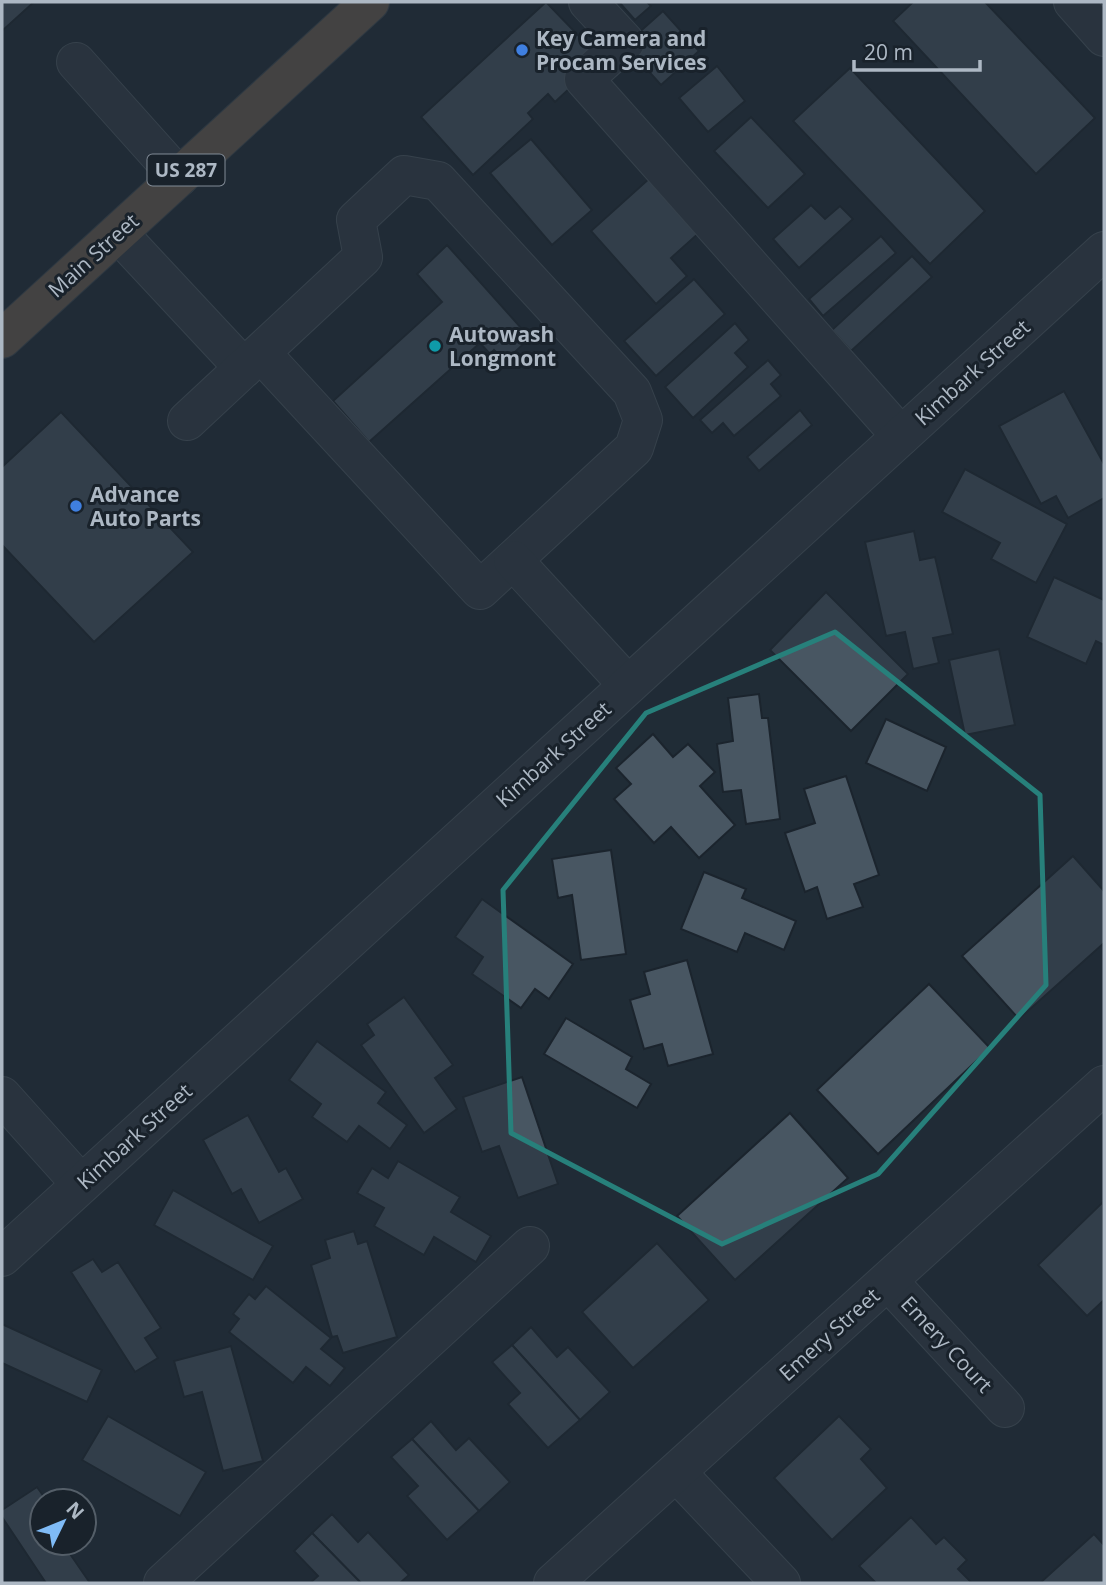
<svg xmlns="http://www.w3.org/2000/svg" width="1106" height="1585" viewBox="0 0 1106 1585" font-family="'Open Sans',sans-serif">
  <rect width="100%" height="100%" fill="#202c36"/>
  <g fill="#485662" stroke="#1b242d" stroke-width="2">
    <polygon points="2,2 34,2 2,31"/>
    <polygon points="546,2 601,59 555,102 548,94 528,113 533,119 473,175 421,117"/>
    <polygon points="619,2 647,2 651,6 635,20"/>
    <polygon points="913,2 985,2 1095,118 1036,174 893,21"/>
    <polygon points="663,11 699,51 661,85 625,45"/>
    <polygon points="717,66 745,101 708,132 679,98"/>
    <polygon points="850,68 985,211 930,264 793,121"/>
    <polygon points="751,117 805,174 768,208 714,151"/>
    <polygon points="531,139 592,210 552,245 490,173"/>
    <polygon points="651,177 700,232 671,258 687,276 656,304 591,231"/>
    <polygon points="811,205 825,219 840,206 853,219 799,268 773,239"/>
    <polygon points="881,236 896,253 823,316 809,299"/>
    <polygon points="447,245 530,338 505,361 494,350 490,354 480,343 369,442 333,401 442,302 417,274"/>
    <polygon points="912,256 932,277 851,351 832,330"/>
    <polygon points="694,279 725,314 656,376 624,341"/>
    <polygon points="735,323 749,340 735,353 748,367 693,418 665,387"/>
    <polygon points="768,360 781,375 771,384 781,396 734,436 723,423 712,433 700,420"/>
    <polygon points="1064,391 1104,464 1104,498 1068,518 1056,496 1041,504 999,426"/>
    <polygon points="800,410 812,425 759,471 747,457"/>
    <polygon points="61,412 193,552 94,642 2,545 2,467"/>
    <polygon points="965,469 1067,524 1036,583 991,559 1000,543 942,512"/>
    <polygon points="914,531 920,560 935,557 953,634 933,638 939,663 913,669 905,632 886,636 865,542"/>
    <polygon points="1054,577 1104,600 1104,645 1096,641 1086,664 1027,637"/>
    <polygon points="826,592 908,674 851,731 770,650"/>
    <polygon points="999,649 1015,725 965,735 949,660"/>
    <polygon points="759,694 762,718 768,718 780,819 746,824 741,790 723,792 717,744 733,741 728,698"/>
    <polygon points="886,719 946,747 927,791 866,763"/>
    <polygon points="653,734 673,757 688,744 715,772 700,786 735,825 699,858 671,827 654,843 614,799 631,784 616,768"/>
    <polygon points="846,776 879,875 854,884 863,907 827,919 817,887 805,892 785,833 815,823 804,789"/>
    <polygon points="611,850 626,954 581,960 572,895 558,898 552,859"/>
    <polygon points="1073,856 1104,891 1104,943 1019,1019 962,956"/>
    <polygon points="704,872 746,889 742,898 796,921 784,950 745,933 737,952 681,929"/>
    <polygon points="482,899 573,964 549,999 535,989 521,1008 472,974 483,957 455,937"/>
    <polygon points="687,960 713,1054 668,1066 662,1044 644,1049 630,1000 650,994 644,972"/>
    <polygon points="929,984 990,1048 878,1154 817,1090"/>
    <polygon points="404,997 453,1065 435,1078 457,1109 424,1133 361,1045 374,1035 367,1024"/>
    <polygon points="566,1018 632,1057 626,1069 651,1084 637,1108 544,1054"/>
    <polygon points="317,1041 386,1092 378,1103 407,1125 390,1149 359,1126 347,1142 312,1117 321,1104 289,1080"/>
    <polygon points="522,1077 558,1184 518,1198 499,1146 482,1152 463,1097"/>
    <polygon points="790,1113 848,1178 735,1280 677,1216"/>
    <polygon points="248,1115 279,1172 286,1168 303,1199 259,1223 241,1189 232,1194 203,1140"/>
    <polygon points="398,1161 460,1197 451,1212 491,1236 476,1262 434,1237 424,1255 374,1226 384,1208 357,1193 372,1168 388,1178"/>
    <polygon points="173,1190 273,1246 253,1280 154,1225"/>
    <polygon points="1103,1202 1104,1300 1087,1316 1038,1265"/>
    <polygon points="354,1231 358,1244 367,1241 397,1337 343,1353 337,1336 332,1337 311,1265 330,1258 325,1240"/>
    <polygon points="657,1243 709,1300 633,1368 582,1312"/>
    <polygon points="93,1259 102,1272 118,1262 161,1328 145,1338 158,1358 135,1372 71,1272"/>
    <polygon points="266,1286 331,1338 321,1349 345,1368 330,1386 306,1367 293,1383 229,1332 239,1319 233,1314 249,1294 255,1299"/>
    <polygon points="2,1324 102,1370 87,1402 2,1363"/>
    <polygon points="531,1327 557,1357 568,1347 610,1392 580,1420 512,1345"/>
    <polygon points="512,1345 580,1420 548,1448 508,1404 520,1393 492,1362"/>
    <polygon points="231,1346 263,1461 223,1471 202,1392 184,1397 174,1361"/>
    <polygon points="108,1416 206,1472 180,1516 82,1460"/>
    <polygon points="839,1416 871,1449 861,1459 887,1488 832,1540 774,1478"/>
    <polygon points="431,1421 456,1450 469,1438 510,1482 479,1511 412,1439"/>
    <polygon points="412,1439 479,1511 447,1540 407,1496 418,1486 391,1457"/>
    <polygon points="37,1487 47,1501 42,1501 42,1543 74,1543 66,1548 90,1583 46,1583 2,1517 2,1510"/>
    <polygon points="332,1514 358,1542 368,1532 409,1575 400,1583 361,1583 312,1533"/>
    <polygon points="911,1517 936,1544 944,1537 967,1560 958,1569 972,1583 876,1583 859,1566"/>
    <polygon points="312,1533 361,1583 310,1583 318,1576 294,1551"/>
    <polygon points="1094,1534 1104,1545 1104,1583 1040,1583"/>
  </g>
  <g fill="none" stroke-linecap="round" stroke-linejoin="round">
    <g stroke="#505b65" stroke-width="40">
      <g id="minor">
        <polyline points="588,2 625,42 584,79 901,436"/>
        <polyline points="1073,2 1104,37"/>
        <polyline points="76,62 179,177"/>
        <polyline points="118,233 244,368"/>
        <polyline points="187,421 363,257 356,220 404,175 438,181 632,392 643,420 634,448 480,590 261,353"/>
        <polyline points="513,560 628,685"/>
        <polyline points="2,1096 81,1184"/>
        <polyline points="2,1257 1104,251"/>
        <polyline points="888,1281 1005,1408"/>
        <polyline points="677,1473 781,1583"/>
        <polyline points="163,1583 530,1246"/>
        <polyline points="553,1583 1104,1085"/>
      </g>
    </g>
    <g stroke="#3e4851" stroke-width="40">
      <polyline id="highway" points="2,339 370,2"/>
    </g>
    <use href="#minor" stroke="#333d47" stroke-width="38"/>
    <use href="#highway" stroke="#6d5e50" stroke-width="38"/>
  </g>
  <path d="M0 0H1106V1585H0ZM835,632L1040,795L1046,985L878,1174L722,1244L511,1133L503,890L646,713Z" fill="#202c36" fill-opacity=".55" fill-rule="evenodd"/>
  <path fill="none" stroke="#27807b" stroke-width="5" stroke-linejoin="round" d="M835,632L1040,795L1046,985L878,1174L722,1244L511,1133L503,890L646,713Z"/>
  <g fill="#3f7fe0" stroke="#19222b" stroke-width="2.5">
    <circle cx="522" cy="50" r="7"/>
    <circle cx="76" cy="506" r="7"/>
  </g>
  <circle fill="#0f9aa8" stroke="#19222b" stroke-width="2.5" cx="435" cy="346" r="7"/>
  <g text-anchor="middle" dominant-baseline="central" stroke-width="6" stroke-linejoin="round" paint-order="stroke">
    <rect fill="#19222b" stroke="#818b96" stroke-width="2" x="147.5" y="154.5" width="77" height="31" rx="5"/>
    <g font-size="19" font-weight="bold" fill="#adb8c4">
      <text x="186" y="170">US 287</text>
    </g>
    <g font-size="21" font-weight="bold" fill="#adb8c4" stroke="#19222b" text-anchor="start">
      <text x="536" y="38">Key Camera and<tspan x="536" dy="24">Procam Services</tspan></text>
      <text x="449" y="334">Autowash<tspan x="449" dy="24">Longmont</tspan></text>
      <text x="90" y="494">Advance<tspan x="90" dy="24">Auto Parts</tspan></text>
    </g>
    <g font-size="21" fill="#adb8c4" stroke="#19222b">
      <text transform="translate(93 255) rotate(-42)">Main Street</text>
      <text transform="translate(972 372) rotate(-42)">Kimbark Street</text>
      <text transform="translate(553 754) rotate(-42)">Kimbark Street</text>
      <text transform="translate(134 1136) rotate(-42)">Kimbark Street</text>
      <text transform="translate(829 1334) rotate(-42)">Emery Street</text>
      <text transform="translate(947 1344) rotate(47)">Emery Court</text>
    </g>
  </g>
  <rect width="1106" height="1585" fill="none" stroke="#adb8c4" stroke-width="7"/>
  <g transform="translate(63 1522) rotate(47)"><circle r="33" fill="#19222b" stroke="#545e68" stroke-width="2"/>
  <path d="M0-5L12 26L0 18L-12 26Z" fill="#7fbbf6"/>
  <text y="-10" font-size="19" font-weight="bold" text-anchor="middle" fill="#adb8c4">N</text>
  </g>
  <path d="M854 60v10h126v-10" fill="none" stroke="#adb8c4" stroke-width="3.5"/>
  <text x="864" y="60" font-size="21" fill="#adb8c4" stroke="#19222b" stroke-width="5" paint-order="stroke">20 m</text>
</svg>
